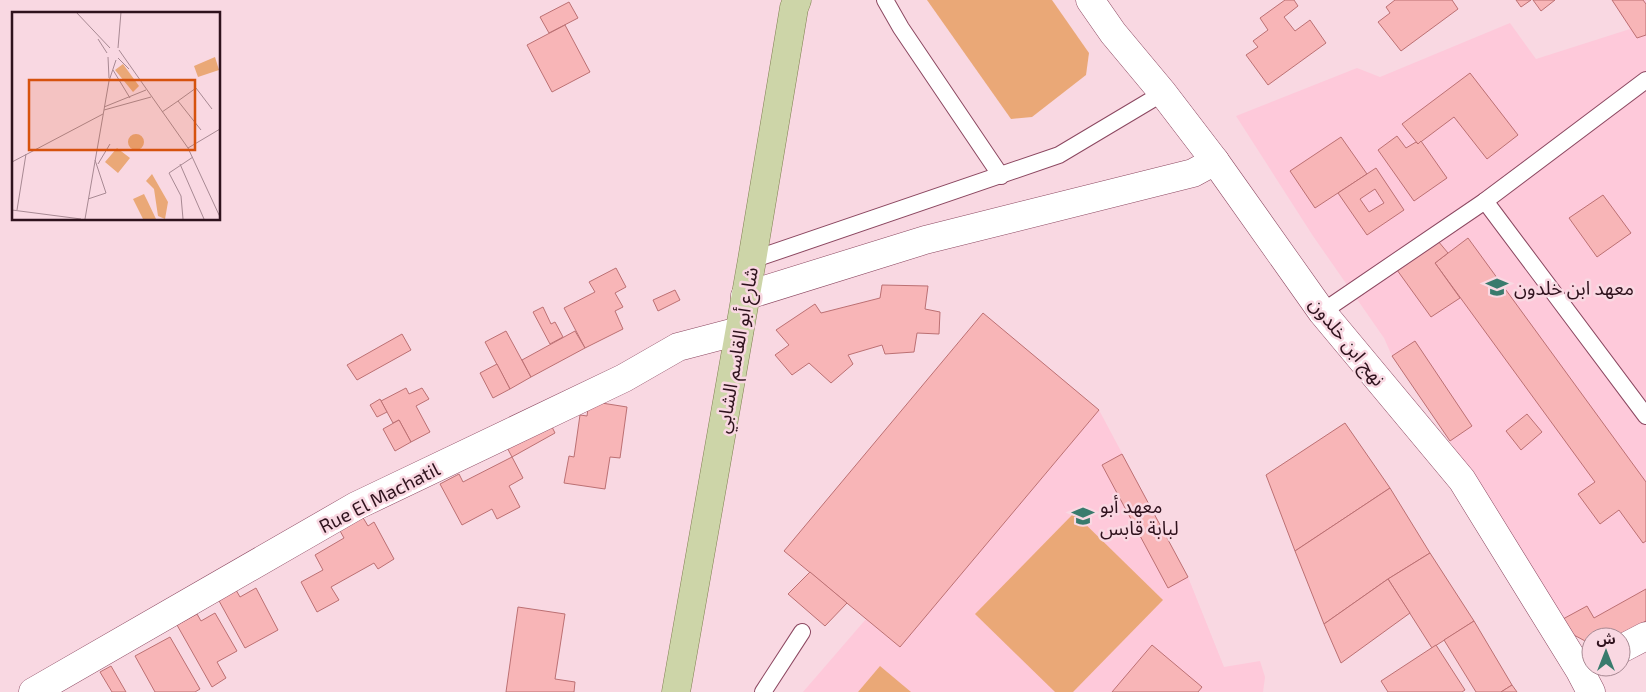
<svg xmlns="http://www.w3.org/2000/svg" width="1646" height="692" viewBox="0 0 1646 692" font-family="'Exo 2','Noto Sans Arabic',sans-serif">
  <rect width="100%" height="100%" fill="#f9d8e2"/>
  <g fill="#fec9da">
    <polygon points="1612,0 1646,0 1646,621 1617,637 1591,637 1587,642 1572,634 1504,521 1392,356 1384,338 1313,236 1236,116 1357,68 1380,77 1510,23 1536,59 1630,29"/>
    <polygon points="1099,410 1188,577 1224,667 1260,661 1265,677 1263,692 803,692 866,619 900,647"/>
  </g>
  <g fill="#eaa877">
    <polygon points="927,0 1052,0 1089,53 1086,75 1032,117 1011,119"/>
    <polygon points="1074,513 1163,600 1073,692 1055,692 975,614"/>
    <polygon points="880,666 911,692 858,692"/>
  </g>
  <g fill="#f8b5b7" stroke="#bc7073" fill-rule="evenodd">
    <polygon points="1285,0 1294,0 1298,6 1284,17 1295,31 1310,20 1326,43 1268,85 1246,55 1258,47 1253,41 1268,30 1260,18"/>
    <polygon points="1395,0 1452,0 1458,9 1401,51 1378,22 1390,13 1386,7"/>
    <polygon points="1516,0 1531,0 1521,7"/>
    <polygon points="1533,0 1555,0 1541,11"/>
    <polygon points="1612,0 1643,0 1646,4 1646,35 1637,38"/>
    <polygon points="569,2 578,18 549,33 540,17"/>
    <polygon points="565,25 590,72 552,92 527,45"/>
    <polygon points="1470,73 1518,135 1487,159 1454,117 1418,144 1402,124"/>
    <polygon points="1397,136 1406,148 1416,142 1418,144 1421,141 1447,178 1414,201 1378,150"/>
    <polygon points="1341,137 1367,174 1315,208 1290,171"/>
    <path d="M1376,168L1404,210L1367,235L1338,193ZM1375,189L1384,203L1369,212L1360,199Z"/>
    <polygon points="1603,195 1631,233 1597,257 1569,218"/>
    <polygon points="1468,238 1646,482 1646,541 1643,543 1619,510 1600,524 1578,494 1595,482 1435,263"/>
    <polygon points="1438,241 1448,253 1435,263 1460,298 1431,317 1397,270"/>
    <polygon points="616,268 626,287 615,293 623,307 615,311 623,329 585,348 564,308 595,292 589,282"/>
    <polygon points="882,285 928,286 925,309 940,312 939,334 917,333 914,352 885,354 882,345 848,355 853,364 831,383 809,363 792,375 775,355 789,345 776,330 815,304 821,313 880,298"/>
    <polygon points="675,290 680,300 658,311 653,300"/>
    <polygon points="543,307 551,324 555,322 563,337 550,344 533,312"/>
    <polygon points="983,313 1099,410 900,647 784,551"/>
    <polygon points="506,331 531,377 510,389 485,342"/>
    <polygon points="575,331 585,348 531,377 522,360"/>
    <polygon points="402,334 411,350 357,380 347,365"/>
    <polygon points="1415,341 1472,426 1450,441 1392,356"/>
    <polygon points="497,364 510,389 493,398 480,373"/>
    <polygon points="406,388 409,394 422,388 429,399 416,406 430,432 411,442 399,420 393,423 381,401"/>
    <polygon points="380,399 387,412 377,417 370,405"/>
    <polygon points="589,401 627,407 620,458 610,457 605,489 564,483 569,456 574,457 580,415 587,416"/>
    <polygon points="544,411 555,433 512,457 500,434"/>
    <polygon points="1527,414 1542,432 1521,450 1506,431"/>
    <polygon points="399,420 411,442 395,451 383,429"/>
    <polygon points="1345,423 1390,488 1295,551 1266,475"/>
    <polygon points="1122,454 1188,577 1168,588 1102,465"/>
    <polygon points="512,457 523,478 509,486 520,507 497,519 492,509 462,525 440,484 459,474 463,482"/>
    <polygon points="1390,488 1430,553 1388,579 1324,624 1295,551"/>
    <polygon points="362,516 368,526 374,522 394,559 378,569 374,563 331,587 339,600 317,612 301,582 323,570 315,555 344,538 339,529"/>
    <polygon points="1430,553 1474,621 1432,648 1388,579"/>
    <polygon points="810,572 847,603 825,626 788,594"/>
    <polygon points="1388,579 1410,613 1341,663 1324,624"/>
    <polygon points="256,588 278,630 245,648 218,599 236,590 240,597"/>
    <polygon points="1646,589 1646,621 1617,637 1591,637 1591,642 1587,642 1572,634 1563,619 1587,606 1594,618"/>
    <polygon points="518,607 565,614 555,679 575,682 574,692 506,692"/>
    <polygon points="215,613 237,651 217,662 226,678 212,687 177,625 197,614 201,621"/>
    <polygon points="1474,621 1512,685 1501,692 1476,692 1444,640"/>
    <polygon points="170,637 200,689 195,692 155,692 135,656"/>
    <polygon points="1152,645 1202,687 1198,692 1112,692"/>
    <polygon points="1436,645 1465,690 1462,692 1388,692 1381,681"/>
    <polygon points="111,666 126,692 112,692 100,672"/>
    <polygon points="1512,685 1517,692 1501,692"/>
  </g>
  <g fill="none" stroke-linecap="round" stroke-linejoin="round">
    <g stroke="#8c4861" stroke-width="18">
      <g id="service">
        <polyline points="885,0 901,28 1001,176"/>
        <polyline points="1485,201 1646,80"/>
        <polyline points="752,260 1059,155 1163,93"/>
        <polyline points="1322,312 1485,201 1646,416"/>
        <polyline points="763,692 802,632"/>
      </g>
    </g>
    <g stroke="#8c4861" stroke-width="29">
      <g id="minor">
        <polyline points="1621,649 1646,636"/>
        <polyline points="33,692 356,506 624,378 678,347 739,331"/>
      </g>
    </g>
    <g stroke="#8c4861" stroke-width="29">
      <g id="tertiary">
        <polyline points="1090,0 1113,33 1163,93 1215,161 1322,312 1462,480 1580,671 1591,692"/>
        <polyline points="745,296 925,240 1193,173 1215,161"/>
      </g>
    </g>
    <g stroke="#807f52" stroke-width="29">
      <polyline id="primary" points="676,692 752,260 794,8 797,0"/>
    </g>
    <use href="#service" stroke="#fff" stroke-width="16"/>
    <use href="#minor" stroke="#fff" stroke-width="28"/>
    <use href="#tertiary" stroke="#fff" stroke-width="28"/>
    <use href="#primary" stroke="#cdd5a8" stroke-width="28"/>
  </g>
  <defs>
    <g id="school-bare" transform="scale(1.725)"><path d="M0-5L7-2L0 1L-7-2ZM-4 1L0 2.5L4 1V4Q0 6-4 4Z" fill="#397b6d" stroke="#f9d8e2" stroke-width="2.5" paint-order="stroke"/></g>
  </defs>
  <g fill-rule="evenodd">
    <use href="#school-bare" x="1497" y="287"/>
    <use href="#school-bare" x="1083" y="516"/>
  </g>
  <g text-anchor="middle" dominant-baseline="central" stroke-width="5" stroke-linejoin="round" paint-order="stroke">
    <g font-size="19" fill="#2f121d" stroke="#f9d8e2" text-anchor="start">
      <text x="1514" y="287">معهد ابن خلدون</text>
      <text x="1100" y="505">معهد أبو<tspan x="1100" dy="22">لبابة قابس</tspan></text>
    </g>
    <g font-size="19" fill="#2f121d" stroke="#f9d8e2">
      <text transform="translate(1348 341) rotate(51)">نهج ابن خلدون</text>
      <text transform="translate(736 350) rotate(-80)">شارع أبو القاسم الشابي</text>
      <text transform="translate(379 497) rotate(-27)">Rue El Machatil</text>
    </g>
  </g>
  <g transform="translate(12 12)">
    <rect width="208" height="208" fill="#f9d8e2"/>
    <path d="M203,45L207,58L186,65L182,54ZM111,52L127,74L121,80L103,58ZM116 130a8 8 0 1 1 16 0a8 8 0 1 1-16 0ZM105,136L118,146L106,161L93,150ZM140,162L156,190L153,207L146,204L142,177L134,169ZM132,182L135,188L144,207H131L121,187Z" fill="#eaa877"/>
    <path fill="none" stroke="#a88993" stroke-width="1" d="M64,0L98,36M86,27L95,41M106,36L109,0M107,38L176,136L208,205M96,45L97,66M106,46L117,57M101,58L118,86M166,89L184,76L200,97M92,95L134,78M92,98L139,85M150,100L166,89L189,118M176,136L208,117M0,150L91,102M86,152L98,132M168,152L192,207M76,187L94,181L83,148M0,198L69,207M5,198L14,142M73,207L97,69L104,48M171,207L169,184L157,161L181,145"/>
    <path fill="#d6520e" fill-opacity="0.15" stroke="#d6520e" stroke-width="2.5" d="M17,68H183V138H17Z"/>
    <rect width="208" height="208" fill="none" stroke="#2f121d" stroke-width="2.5"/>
  </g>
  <g transform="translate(1606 652)"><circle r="24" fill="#f9d8e2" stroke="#a88993"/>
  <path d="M0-4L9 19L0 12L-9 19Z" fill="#397b6d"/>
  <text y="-8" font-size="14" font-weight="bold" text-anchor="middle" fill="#2f121d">ش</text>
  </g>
</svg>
